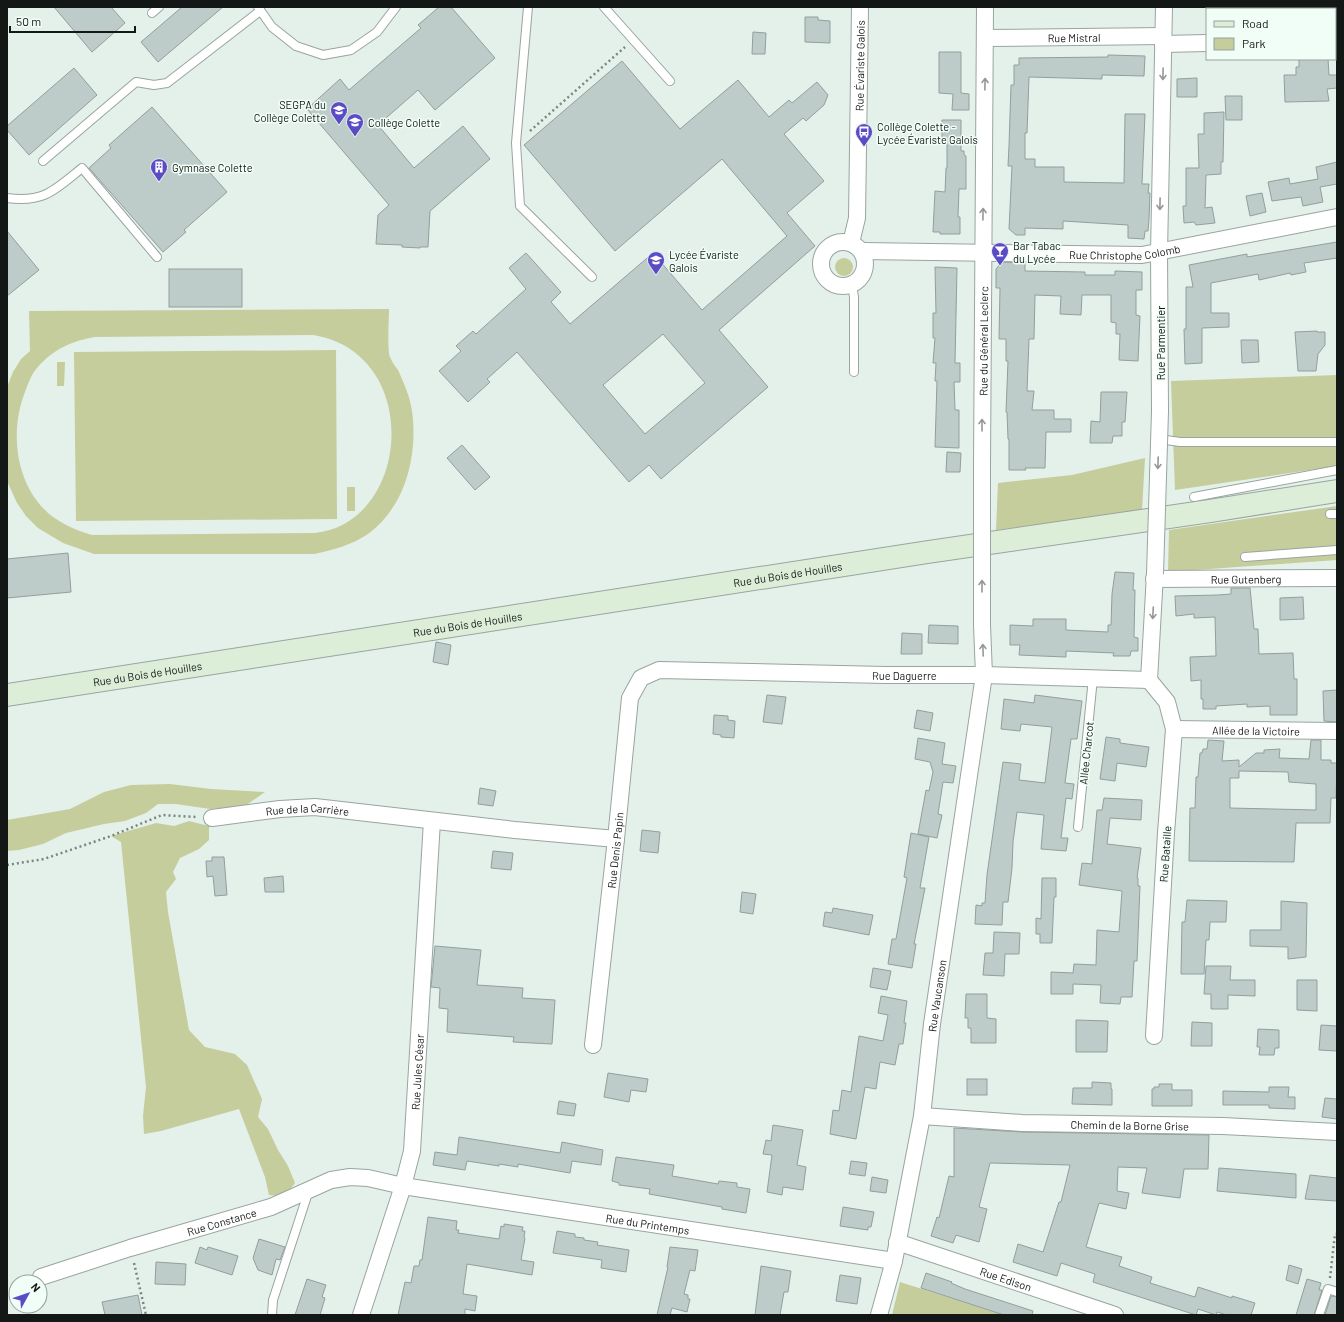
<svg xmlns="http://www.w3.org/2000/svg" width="1344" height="1322" viewBox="0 0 1344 1322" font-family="Barlow,sans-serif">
  <rect width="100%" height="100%" fill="#e4f0ea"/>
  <g fill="#c5cd9d" fill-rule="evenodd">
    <circle cx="844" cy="267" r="9"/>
    <path d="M389,309C389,318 387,350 390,357C392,362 395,366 398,370C404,383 410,397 412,411C418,455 406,506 368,534C352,545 333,550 314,554H94L63,543L38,528L26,516L17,503L7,481V387L13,372L21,359L30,351L29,311ZM313,335C330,338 346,344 359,356C416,405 396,524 315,533L92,535C75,530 56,522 44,509C15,479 10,430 25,392C28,384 31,375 37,368C53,349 72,341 95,337Z"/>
    <polygon points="336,350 337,519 76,521 74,352"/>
    <polygon points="57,362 65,362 64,386 57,386"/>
    <polygon points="1337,375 1337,466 1175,490 1171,381"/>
    <polygon points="1145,458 1142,510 996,530 998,483 1072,475"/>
    <rect x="347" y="487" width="8" height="24"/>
    <polygon points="1337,506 1337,560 1168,572 1169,530"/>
    <polygon points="170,784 211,789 265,792 245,806 210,809 176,804 158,804 146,813 125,821 104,824 66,833 43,844 19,850 7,851 7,820 70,809 104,792 131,785"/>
    <path d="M189,821L209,826V840L199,849L180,858L173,872L176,879L166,892L168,912L189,1030L205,1047L235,1054L247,1065L262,1099L258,1117L268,1129L278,1150L288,1166L295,1183C288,1193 281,1197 269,1195L265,1177L239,1109L161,1131L144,1134L143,1116L146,1087L121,842L111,836L156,823L174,826Z"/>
    <polygon points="900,1282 1004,1315 892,1315"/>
  </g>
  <g fill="#bdcbc9" stroke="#919f9d" fill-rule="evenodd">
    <polygon points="54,7 111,7 125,23 92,52"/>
    <polygon points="182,7 223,7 158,62 141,42"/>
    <polygon points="439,7 451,7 495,58 435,110 418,90 378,125 414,168 463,126 490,159 430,211 428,247 420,247 420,248 402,247 402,245 376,244 378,215 389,205 307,109 340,79 349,90 421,28 418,25"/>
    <polygon points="805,17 818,17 818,20 830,21 830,43 805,42"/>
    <polygon points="753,32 766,33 765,54 752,54"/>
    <polygon points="939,52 961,52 961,93 969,94 969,110 952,110 953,94 939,93"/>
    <polygon points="1108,55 1145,56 1144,76 1102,75 1102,79 1029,77 1027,133 1025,133 1025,159 1035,159 1035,167 1064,167 1064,182 1124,183 1125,114 1145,114 1142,184 1149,184 1148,193 1150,193 1149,219 1148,231 1145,231 1144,239 1128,238 1128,225 1063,221 1063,229 1025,228 1025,235 1016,235 1009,229 1012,166 1008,166 1009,146 1011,85 1014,85 1014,65 1019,65 1019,58 1108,57"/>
    <polygon points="1299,59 1328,59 1329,75 1337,75 1337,88 1327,89 1329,101 1285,102 1284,75 1296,75 1296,67 1299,67"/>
    <path d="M622,61L680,129L738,80L769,117L789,100L792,103L817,82L828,95L824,105L806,121L803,118L784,134L824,181L787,213L815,246L719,330L768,387L661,479L649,465L629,482L517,352L487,379L490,382L468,402L439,371L461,351L456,346L473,331L476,334L526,289L509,268L526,253L561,292L551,302L570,324L653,253L702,310L787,236L722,159L615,251L524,145ZM663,334L705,383L645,434L603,385Z"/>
    <polygon points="74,68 97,95 29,155 7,130 7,126"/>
    <polygon points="1197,78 1197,97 1177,97 1177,79"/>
    <polygon points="1225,96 1242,96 1242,120 1226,120"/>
    <polygon points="152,107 227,192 184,230 186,232 163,252 89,168 111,148 109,145"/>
    <polygon points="1224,112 1223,162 1221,162 1221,174 1206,175 1205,208 1212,207 1215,223 1196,225 1194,222 1184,223 1183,206 1186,206 1186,168 1199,168 1198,134 1204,134 1204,113"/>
    <polygon points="942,120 961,120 961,151 964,151 964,155 966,156 966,189 959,189 958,217 960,217 960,234 940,234 940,232 933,232 935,191 945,192 946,168 947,168 947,140 942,140"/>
    <polygon points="1337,162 1337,184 1320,187 1323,202 1303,206 1301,197 1272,201 1268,182 1289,178 1290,184 1318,179 1316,167"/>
    <polygon points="1262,193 1266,212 1250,216 1246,196"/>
    <polygon points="7,231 39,270 7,296"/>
    <polygon points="1337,242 1337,258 1304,263 1306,272 1291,275 1290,273 1259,280 1258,274 1211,283 1211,313 1229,313 1229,327 1202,328 1202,363 1185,364 1184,329 1186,329 1186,287 1193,287 1189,265 1247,254 1247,257"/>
    <polygon points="1002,262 1025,263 1025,271 1085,272 1085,275 1115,275 1115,271 1142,272 1142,290 1136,290 1136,315 1140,316 1138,361 1119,360 1120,334 1116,334 1116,323 1111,322 1111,295 1082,295 1081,315 1060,314 1061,296 1035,295 1034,339 1029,339 1027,391 1034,391 1032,410 1054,410 1054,419 1071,419 1071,432 1046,432 1045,468 1025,468 1026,470 1009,470 1009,439 1008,439 1007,412 1006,412 1008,361 1006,361 1006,339 999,339 1000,288 996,288 996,269"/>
    <polygon points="935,267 957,268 955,363 960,363 960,382 954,382 955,410 959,410 959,448 935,447 937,381 935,381 936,363 933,363 935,338 933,338 933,313 936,313"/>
    <rect x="169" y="269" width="73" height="38"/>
    <polygon points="1317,331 1317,332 1325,332 1325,345 1318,354 1316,371 1298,371 1295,332"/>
    <polygon points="1241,340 1258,340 1259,362 1242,363"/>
    <polygon points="1101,392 1127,392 1125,422 1122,422 1122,436 1113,436 1112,443 1090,443 1091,421 1100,422"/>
    <polygon points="462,445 490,477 475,490 447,458"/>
    <polygon points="947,452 961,453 960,472 946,472"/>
    <polygon points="68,553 71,592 7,598 7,559"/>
    <polygon points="1115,572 1134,573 1133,590 1135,590 1134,637 1138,638 1138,651 1131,651 1130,656 1113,656 1114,653 1066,651 1066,657 1041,656 1019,655 1020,645 1010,645 1010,625 1033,626 1033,619 1066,619 1066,630 1108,632 1108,625 1111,625 1112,594"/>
    <polygon points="1231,588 1250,588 1254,629 1258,629 1259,654 1293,653 1294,679 1297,679 1297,715 1270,715 1270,706 1247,707 1247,704 1216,706 1216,709 1203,709 1203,699 1201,699 1201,680 1191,681 1190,657 1216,656 1215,617 1194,618 1194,614 1176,616 1175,596 1218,595 1231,594"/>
    <polygon points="1303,597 1304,619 1280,620 1280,598"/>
    <polygon points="929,625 958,626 958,644 928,643"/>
    <polygon points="902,633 922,634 922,654 901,654"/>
    <polygon points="436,642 451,645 448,665 433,662"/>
    <polygon points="1337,690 1337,722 1324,721 1323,691"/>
    <polygon points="767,695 786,697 782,724 763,722"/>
    <polygon points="1035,695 1082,701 1077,739 1071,739 1065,783 1074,784 1072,799 1066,798 1061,838 1068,838 1066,851 1041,849 1044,815 1017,812 1013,842 1012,868 1008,902 1003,902 1002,925 975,924 976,905 982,906 982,903 985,903 987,875 1003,762 1021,764 1019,780 1045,783 1052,727 1021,724 1020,731 1001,729 1004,699 1034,703"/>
    <polygon points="917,710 933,713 930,731 914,728"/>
    <polygon points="714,715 728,716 728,720 735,721 734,738 721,737 721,735 713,734"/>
    <polygon points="1106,737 1120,739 1120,743 1149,747 1146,767 1117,763 1115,781 1100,779"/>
    <polygon points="918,738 945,743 942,764 956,766 953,783 943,782 938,814 942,815 937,838 918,834 926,790 929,791 933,772 930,762 915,759"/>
    <path d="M1208,740L1224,741L1222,761L1239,760V767L1256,753H1264V750L1280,749L1279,758L1309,759L1311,740H1321V760H1331V763H1337L1336,798H1331L1330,823H1296L1294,862L1189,861L1190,808H1195L1196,777H1198L1200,753H1202L1203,749H1207ZM1239,771L1288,772L1289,782L1316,784V810L1230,808V778H1239Z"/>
    <polygon points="480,788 496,791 493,806 478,804"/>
    <polygon points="1104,798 1142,800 1141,820 1110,818 1107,844 1141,848 1137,878 1138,878 1138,886 1140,886 1137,961 1134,961 1132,997 1121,997 1120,1004 1100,1003 1101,985 1073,984 1073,994 1051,994 1051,972 1073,973 1074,964 1096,965 1097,930 1119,932 1122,891 1079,885 1082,863 1092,864 1097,810 1102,810"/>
    <polygon points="642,830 660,832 658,853 640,851"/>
    <polygon points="911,833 929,837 920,888 925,888 914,944 916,944 912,968 888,964 892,939 896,939 907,878 904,877"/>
    <polygon points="493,851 513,853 511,870 491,868"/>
    <polygon points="212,857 224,857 227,895 215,896 213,876 207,877 206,861 212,861"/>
    <polygon points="283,876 284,892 265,892 264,878"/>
    <polygon points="1042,878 1056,878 1056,897 1054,897 1052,943 1040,943 1040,934 1036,934 1036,918 1041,919"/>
    <polygon points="742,892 756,894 753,914 740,912"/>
    <polygon points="1187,900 1227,901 1226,922 1210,922 1209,940 1206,940 1204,974 1181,974 1182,922 1185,922"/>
    <polygon points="1281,901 1307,903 1306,957 1288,959 1288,947 1250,946 1250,930 1281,930"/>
    <polygon points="833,908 873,915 869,935 823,926 825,912 832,913"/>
    <polygon points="994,932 1020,933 1019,954 1005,954 1004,976 983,975 985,953 993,953"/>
    <polygon points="435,946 481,950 477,985 523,988 522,998 555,1000 552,1044 513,1042 514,1037 447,1032 448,1009 439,1008 440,988 431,987"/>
    <polygon points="1206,966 1231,966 1230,980 1255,980 1255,996 1228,995 1228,1009 1211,1009 1211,994 1204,994"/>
    <polygon points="873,968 891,971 887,990 870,987"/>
    <polygon points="1297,980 1317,980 1317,1011 1297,1010"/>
    <polygon points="966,994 987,994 987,1018 996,1019 996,1043 971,1043 971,1028 968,1028 968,1018 965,1018"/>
    <polygon points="881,996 907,1001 904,1023 906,1023 903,1044 899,1044 895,1065 880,1062 876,1089 865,1087 856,1139 830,1134 833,1110 839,1111 842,1090 851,1092 859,1036 883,1041 888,1015 878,1013"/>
    <polygon points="1076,1020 1108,1021 1107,1052 1076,1052"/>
    <polygon points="1192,1022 1212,1023 1212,1046 1191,1046"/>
    <polygon points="1321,1025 1337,1026 1337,1051 1319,1050"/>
    <polygon points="1258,1029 1279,1030 1279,1048 1275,1048 1274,1055 1259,1055 1260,1047 1257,1047"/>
    <polygon points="608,1073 648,1079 646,1092 631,1090 629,1102 604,1097"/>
    <rect x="967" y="1079" width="20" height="16"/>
    <polygon points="1092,1082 1111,1083 1111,1089 1112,1089 1112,1105 1072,1104 1073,1088 1092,1088"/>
    <polygon points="1159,1084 1172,1084 1172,1090 1192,1090 1192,1106 1152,1106 1152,1089 1154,1089 1154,1087 1159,1087"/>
    <polygon points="1269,1087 1289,1087 1288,1097 1295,1097 1295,1109 1269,1108 1269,1105 1223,1105 1223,1091 1269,1092"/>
    <polygon points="1325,1098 1337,1099 1337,1119 1322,1117"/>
    <polygon points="559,1101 576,1104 574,1116 557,1114"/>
    <polygon points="773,1125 803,1130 797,1165 806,1167 803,1190 783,1187 782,1195 767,1192 772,1155 763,1154 766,1140 771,1141"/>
    <polygon points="954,1128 1022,1132 1209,1135 1208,1169 1184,1169 1180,1198 1142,1193 1147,1168 1118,1167 1117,1191 1129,1193 1126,1209 1099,1203 1086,1247 1122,1257 1119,1266 1152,1277 1150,1283 1195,1297 1198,1287 1232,1298 1232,1296 1255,1303 1251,1315 1227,1315 1217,1312 1216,1315 1198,1309 1196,1315 1093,1282 1095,1274 1061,1263 1057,1276 1013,1262 1018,1244 1043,1252 1059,1202 1061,1202 1070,1165 990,1163 979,1207 987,1209 979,1242 956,1235 953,1243 931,1236 937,1217 939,1218 949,1176 954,1177"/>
    <polygon points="459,1137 560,1153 562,1142 603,1150 601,1165 572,1161 570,1173 518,1164 518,1167 499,1164 499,1166 467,1161 465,1170 433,1165 435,1152 457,1155"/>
    <polygon points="616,1157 674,1165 672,1176 718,1184 719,1181 737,1183 737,1187 750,1189 746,1213 722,1209 722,1207 649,1194 650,1189 619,1185 619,1183 612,1181"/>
    <polygon points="851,1161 867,1163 865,1176 849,1174"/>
    <polygon points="1219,1168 1296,1174 1296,1198 1217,1191"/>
    <polygon points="1310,1175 1337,1178 1337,1201 1305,1199"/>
    <polygon points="872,1177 888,1180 886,1193 870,1191"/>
    <polygon points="843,1207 874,1212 871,1227 868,1227 868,1230 840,1226"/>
    <polygon points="428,1217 457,1221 456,1230 459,1230 458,1233 499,1239 501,1226 504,1227 504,1224 523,1227 522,1231 525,1231 524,1237 525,1238 521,1260 534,1262 532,1275 467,1264 463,1294 477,1296 475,1311 465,1309 465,1315 398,1315 405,1282 411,1283 414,1266 419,1266 420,1260 422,1260"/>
    <polygon points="557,1231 575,1234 575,1237 584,1238 584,1240 598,1242 597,1245 629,1250 626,1272 601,1268 602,1260 553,1253"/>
    <polygon points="259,1239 285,1247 280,1260 276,1259 272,1275 258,1270 253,1258"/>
    <polygon points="200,1247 207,1250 208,1247 238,1256 232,1275 195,1263"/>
    <polygon points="670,1247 698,1250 695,1271 690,1270 684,1294 688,1295 688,1299 690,1299 687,1312 672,1308 670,1315 657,1315 668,1267 667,1267"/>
    <polygon points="156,1262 186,1264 185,1285 155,1284"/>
    <polygon points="1289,1265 1302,1269 1298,1284 1286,1280"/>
    <polygon points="761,1266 791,1271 788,1292 784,1292 780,1315 755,1315"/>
    <polygon points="926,1273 952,1282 951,1283 965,1289 1033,1311 1032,1315 1004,1315 921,1288"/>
    <polygon points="840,1275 861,1278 857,1304 836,1301"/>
    <polygon points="307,1279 326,1285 322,1297 325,1298 320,1315 295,1315"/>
    <polygon points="1307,1279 1321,1283 1319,1290 1322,1290 1314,1315 1296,1315"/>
    <polygon points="138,1295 142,1315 105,1315 102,1302"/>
    <polygon points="1331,1296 1337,1297 1337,1315 1325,1315"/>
  </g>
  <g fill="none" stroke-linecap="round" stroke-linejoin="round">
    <g stroke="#99a59f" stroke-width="10">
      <g id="service">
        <polyline points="258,7 272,27 296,46 323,55 351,50 377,32 396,7"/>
        <polyline points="528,7 516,143 520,206 592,277"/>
        <polyline points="604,7 670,81"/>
        <polyline points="152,13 159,7"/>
        <polyline points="43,161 136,82 154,85 167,83 260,11"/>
        <path d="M7,198C44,203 55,190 82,168L157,257"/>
        <polyline points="852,285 854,297 854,372"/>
        <polyline points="1159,439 1180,442 1337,442"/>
        <polyline points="1194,497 1337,470"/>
        <polyline points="1330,514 1337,514"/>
        <polyline points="1245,557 1337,550"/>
        <polyline points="1078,827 1093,678"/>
        <polyline points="272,1315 273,1300 309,1190"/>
        <polyline points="1319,1315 1328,1289 1337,1292"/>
      </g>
    </g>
    <g stroke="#99a59f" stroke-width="18">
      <g id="minor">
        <path id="s1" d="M985,38L1163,36"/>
        <polyline points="1335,39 1337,39"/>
        <polyline points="1163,44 1207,43"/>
        <circle cx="843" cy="264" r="22"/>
        <path id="s2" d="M851,243L857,218L860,7"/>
        <path id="s3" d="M862,251L1142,255L1337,217"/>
        <polyline points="1160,411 1159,252 1164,7"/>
        <path id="s4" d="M982,464L985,7"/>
        <path id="s5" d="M1154,579L1337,578"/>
        <polyline points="1149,680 1167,702 1174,729 1166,833 1154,1036"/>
        <polyline points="1149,680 1155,574"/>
        <path id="s6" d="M1174,729L1337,731"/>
        <path id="s7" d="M212,818L280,809L315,807L515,830L616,839"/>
        <path id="s8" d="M593,1045L616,839L630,698L641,678L659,670L885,675H984L1149,680"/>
        <path id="s9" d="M922,1116L1022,1123L1223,1126L1337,1132"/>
        <path id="s10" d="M897,1242L1115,1315"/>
        <path id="s11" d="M41,1277L130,1248L271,1207L331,1180L350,1177L368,1178L403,1186L894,1261"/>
        <path id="s12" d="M361,1315L403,1186L412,1151L432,821"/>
        <path id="s13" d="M879,1315L894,1261L922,1116L932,1024L984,675L982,625"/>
      </g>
    </g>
    <g stroke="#99a59f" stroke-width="24">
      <g id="secondary">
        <path id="s14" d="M7,695L928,552L1210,511L1337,491"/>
      </g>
    </g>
    <g stroke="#7d8581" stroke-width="2.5" stroke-dasharray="2 3" stroke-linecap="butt">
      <polyline points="530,131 625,47"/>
      <polyline points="7,865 44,859 111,836 162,815 196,817"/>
      <polyline points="134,1263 146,1315"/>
      <polyline points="1330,1278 1335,1234 1337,1234"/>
    </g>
    <use href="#service" stroke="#fff" stroke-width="8"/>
    <use href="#minor" stroke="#fff" stroke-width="16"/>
    <use href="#secondary" stroke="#dcedd8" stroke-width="22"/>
    <g stroke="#99a59f" stroke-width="18" stroke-linecap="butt">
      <g id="minor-bridge">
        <polyline points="1155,574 1160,411"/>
        <polyline points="982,625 982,464"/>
      </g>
    </g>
    <use href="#minor-bridge" stroke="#fff" stroke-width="16"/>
  </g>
  <defs><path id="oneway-shaft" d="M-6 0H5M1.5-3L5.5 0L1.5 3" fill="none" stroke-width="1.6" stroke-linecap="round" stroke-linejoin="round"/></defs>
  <g stroke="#959796">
    <use href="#oneway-shaft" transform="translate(1163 74) rotate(91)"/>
    <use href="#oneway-shaft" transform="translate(985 84) rotate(-89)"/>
    <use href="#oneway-shaft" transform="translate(1160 204) rotate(91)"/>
    <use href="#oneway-shaft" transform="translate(983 214) rotate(-89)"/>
    <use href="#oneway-shaft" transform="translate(982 425) rotate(-90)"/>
    <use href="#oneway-shaft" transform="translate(1158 463) rotate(92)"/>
    <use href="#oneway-shaft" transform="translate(982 586) rotate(-90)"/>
    <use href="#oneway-shaft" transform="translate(1153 613) rotate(93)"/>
    <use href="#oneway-shaft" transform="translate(983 650) rotate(-92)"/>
  </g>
  <defs>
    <g id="school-pin" transform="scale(0.9)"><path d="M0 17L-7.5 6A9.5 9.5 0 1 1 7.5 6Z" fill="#5b4cc5" stroke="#f1fef7"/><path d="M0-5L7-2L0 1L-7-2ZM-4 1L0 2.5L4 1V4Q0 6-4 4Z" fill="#fff"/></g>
    <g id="bus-pin" transform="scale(0.9)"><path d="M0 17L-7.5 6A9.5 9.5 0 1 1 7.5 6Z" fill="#5b4cc5" stroke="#f1fef7"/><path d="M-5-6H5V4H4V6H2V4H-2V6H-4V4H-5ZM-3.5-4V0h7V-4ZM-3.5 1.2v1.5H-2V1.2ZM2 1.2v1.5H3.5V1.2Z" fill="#fff"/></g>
    <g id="building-pin" transform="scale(0.9)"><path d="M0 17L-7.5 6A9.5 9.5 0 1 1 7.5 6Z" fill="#5b4cc5" stroke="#f1fef7"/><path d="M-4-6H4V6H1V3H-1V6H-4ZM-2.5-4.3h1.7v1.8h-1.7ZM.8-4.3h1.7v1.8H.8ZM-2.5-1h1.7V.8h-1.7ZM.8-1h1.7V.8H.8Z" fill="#fff"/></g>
    <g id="bar-pin" transform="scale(0.9)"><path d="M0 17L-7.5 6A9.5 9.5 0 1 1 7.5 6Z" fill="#5b4cc5" stroke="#f1fef7"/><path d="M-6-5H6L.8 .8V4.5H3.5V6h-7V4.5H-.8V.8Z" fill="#fff"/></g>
  </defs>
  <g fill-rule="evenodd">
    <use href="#school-pin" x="339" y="110"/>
    <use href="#school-pin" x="355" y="122"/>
    <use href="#bus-pin" x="864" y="132"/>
    <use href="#building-pin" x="159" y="167"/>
    <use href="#bar-pin" x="1000" y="251"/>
    <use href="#school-pin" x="656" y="260"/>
  </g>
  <g text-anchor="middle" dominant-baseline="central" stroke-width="3" stroke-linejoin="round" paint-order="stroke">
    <g font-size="11" fill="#131715" stroke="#f1fef7">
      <text stroke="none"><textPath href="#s1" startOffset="89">Rue Mistral</textPath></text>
      <text stroke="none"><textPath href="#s2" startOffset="178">Rue Évariste Galois</textPath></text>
      <text stroke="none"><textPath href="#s3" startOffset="263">Rue Christophe Colomb</textPath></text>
      <text stroke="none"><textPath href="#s4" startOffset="123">Rue du Général Leclerc</textPath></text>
      <text transform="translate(1160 343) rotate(-90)">Rue Parmentier</text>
      <text stroke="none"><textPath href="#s14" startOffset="790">Rue du Bois de Houilles</textPath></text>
      <text stroke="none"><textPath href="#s5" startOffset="92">Rue Gutenberg</textPath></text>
      <text stroke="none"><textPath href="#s14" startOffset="466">Rue du Bois de Houilles</textPath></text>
      <text stroke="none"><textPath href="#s14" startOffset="142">Rue du Bois de Houilles</textPath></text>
      <text stroke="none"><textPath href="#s8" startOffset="637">Rue Daguerre</textPath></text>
      <text stroke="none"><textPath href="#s6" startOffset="82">Allée de la Victoire</textPath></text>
      <text transform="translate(1086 753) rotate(-84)">Allée Charcot</text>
      <text stroke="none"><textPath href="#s7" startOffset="96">Rue de la Carrière</textPath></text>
      <text stroke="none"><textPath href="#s8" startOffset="196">Rue Denis Papin</textPath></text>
      <text transform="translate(1165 854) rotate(-86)">Rue Bataille</text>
      <text stroke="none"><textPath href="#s13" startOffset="325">Rue Vaucanson</textPath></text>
      <text stroke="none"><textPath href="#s12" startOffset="251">Rue Jules César</textPath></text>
      <text stroke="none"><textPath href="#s9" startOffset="208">Chemin de la Borne Grise</textPath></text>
      <text stroke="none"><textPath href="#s11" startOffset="189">Rue Constance</textPath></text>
      <text stroke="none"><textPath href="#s11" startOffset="627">Rue du Printemps</textPath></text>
      <text stroke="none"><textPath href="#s10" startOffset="115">Rue Edison</textPath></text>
    </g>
    <g font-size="11" fill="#131715" stroke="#f1fef7" text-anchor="start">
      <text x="326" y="104" text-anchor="end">SEGPA du<tspan x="326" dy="13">Collège Colette</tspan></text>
      <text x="368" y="122">Collège Colette</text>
      <text x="877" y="126">Collège Colette -<tspan x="877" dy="13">Lycée Évariste Galois</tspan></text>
      <text x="172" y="167">Gymnase Colette</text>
      <text x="1013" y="245">Bar Tabac<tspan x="1013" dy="13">du Lycée</tspan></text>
      <text x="669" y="254">Lycée Évariste<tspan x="669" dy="13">Galois</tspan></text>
    </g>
  </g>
  <rect width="1344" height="1322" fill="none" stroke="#131715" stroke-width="16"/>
  <rect x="1206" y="8" width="130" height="52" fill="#f1fef7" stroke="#98a29d"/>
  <rect x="1214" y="21" width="20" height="6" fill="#dcedd8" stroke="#98a29d"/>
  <text x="1242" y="28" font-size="12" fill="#131715">Road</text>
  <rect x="1214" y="38" width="20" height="12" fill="#c5cd9d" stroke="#98a29d"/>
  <text x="1242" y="48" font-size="12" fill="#131715">Park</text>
  <g transform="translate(28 1294) rotate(50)"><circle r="19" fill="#f1fef7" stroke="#98a29d"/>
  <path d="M0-3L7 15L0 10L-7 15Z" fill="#5b4cc5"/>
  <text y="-6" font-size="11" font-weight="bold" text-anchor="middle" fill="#131715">N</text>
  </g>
  <path d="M10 26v6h125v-6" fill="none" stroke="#131715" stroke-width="2"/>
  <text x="16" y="26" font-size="12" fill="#131715" stroke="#f1fef7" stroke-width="3" paint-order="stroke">50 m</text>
</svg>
